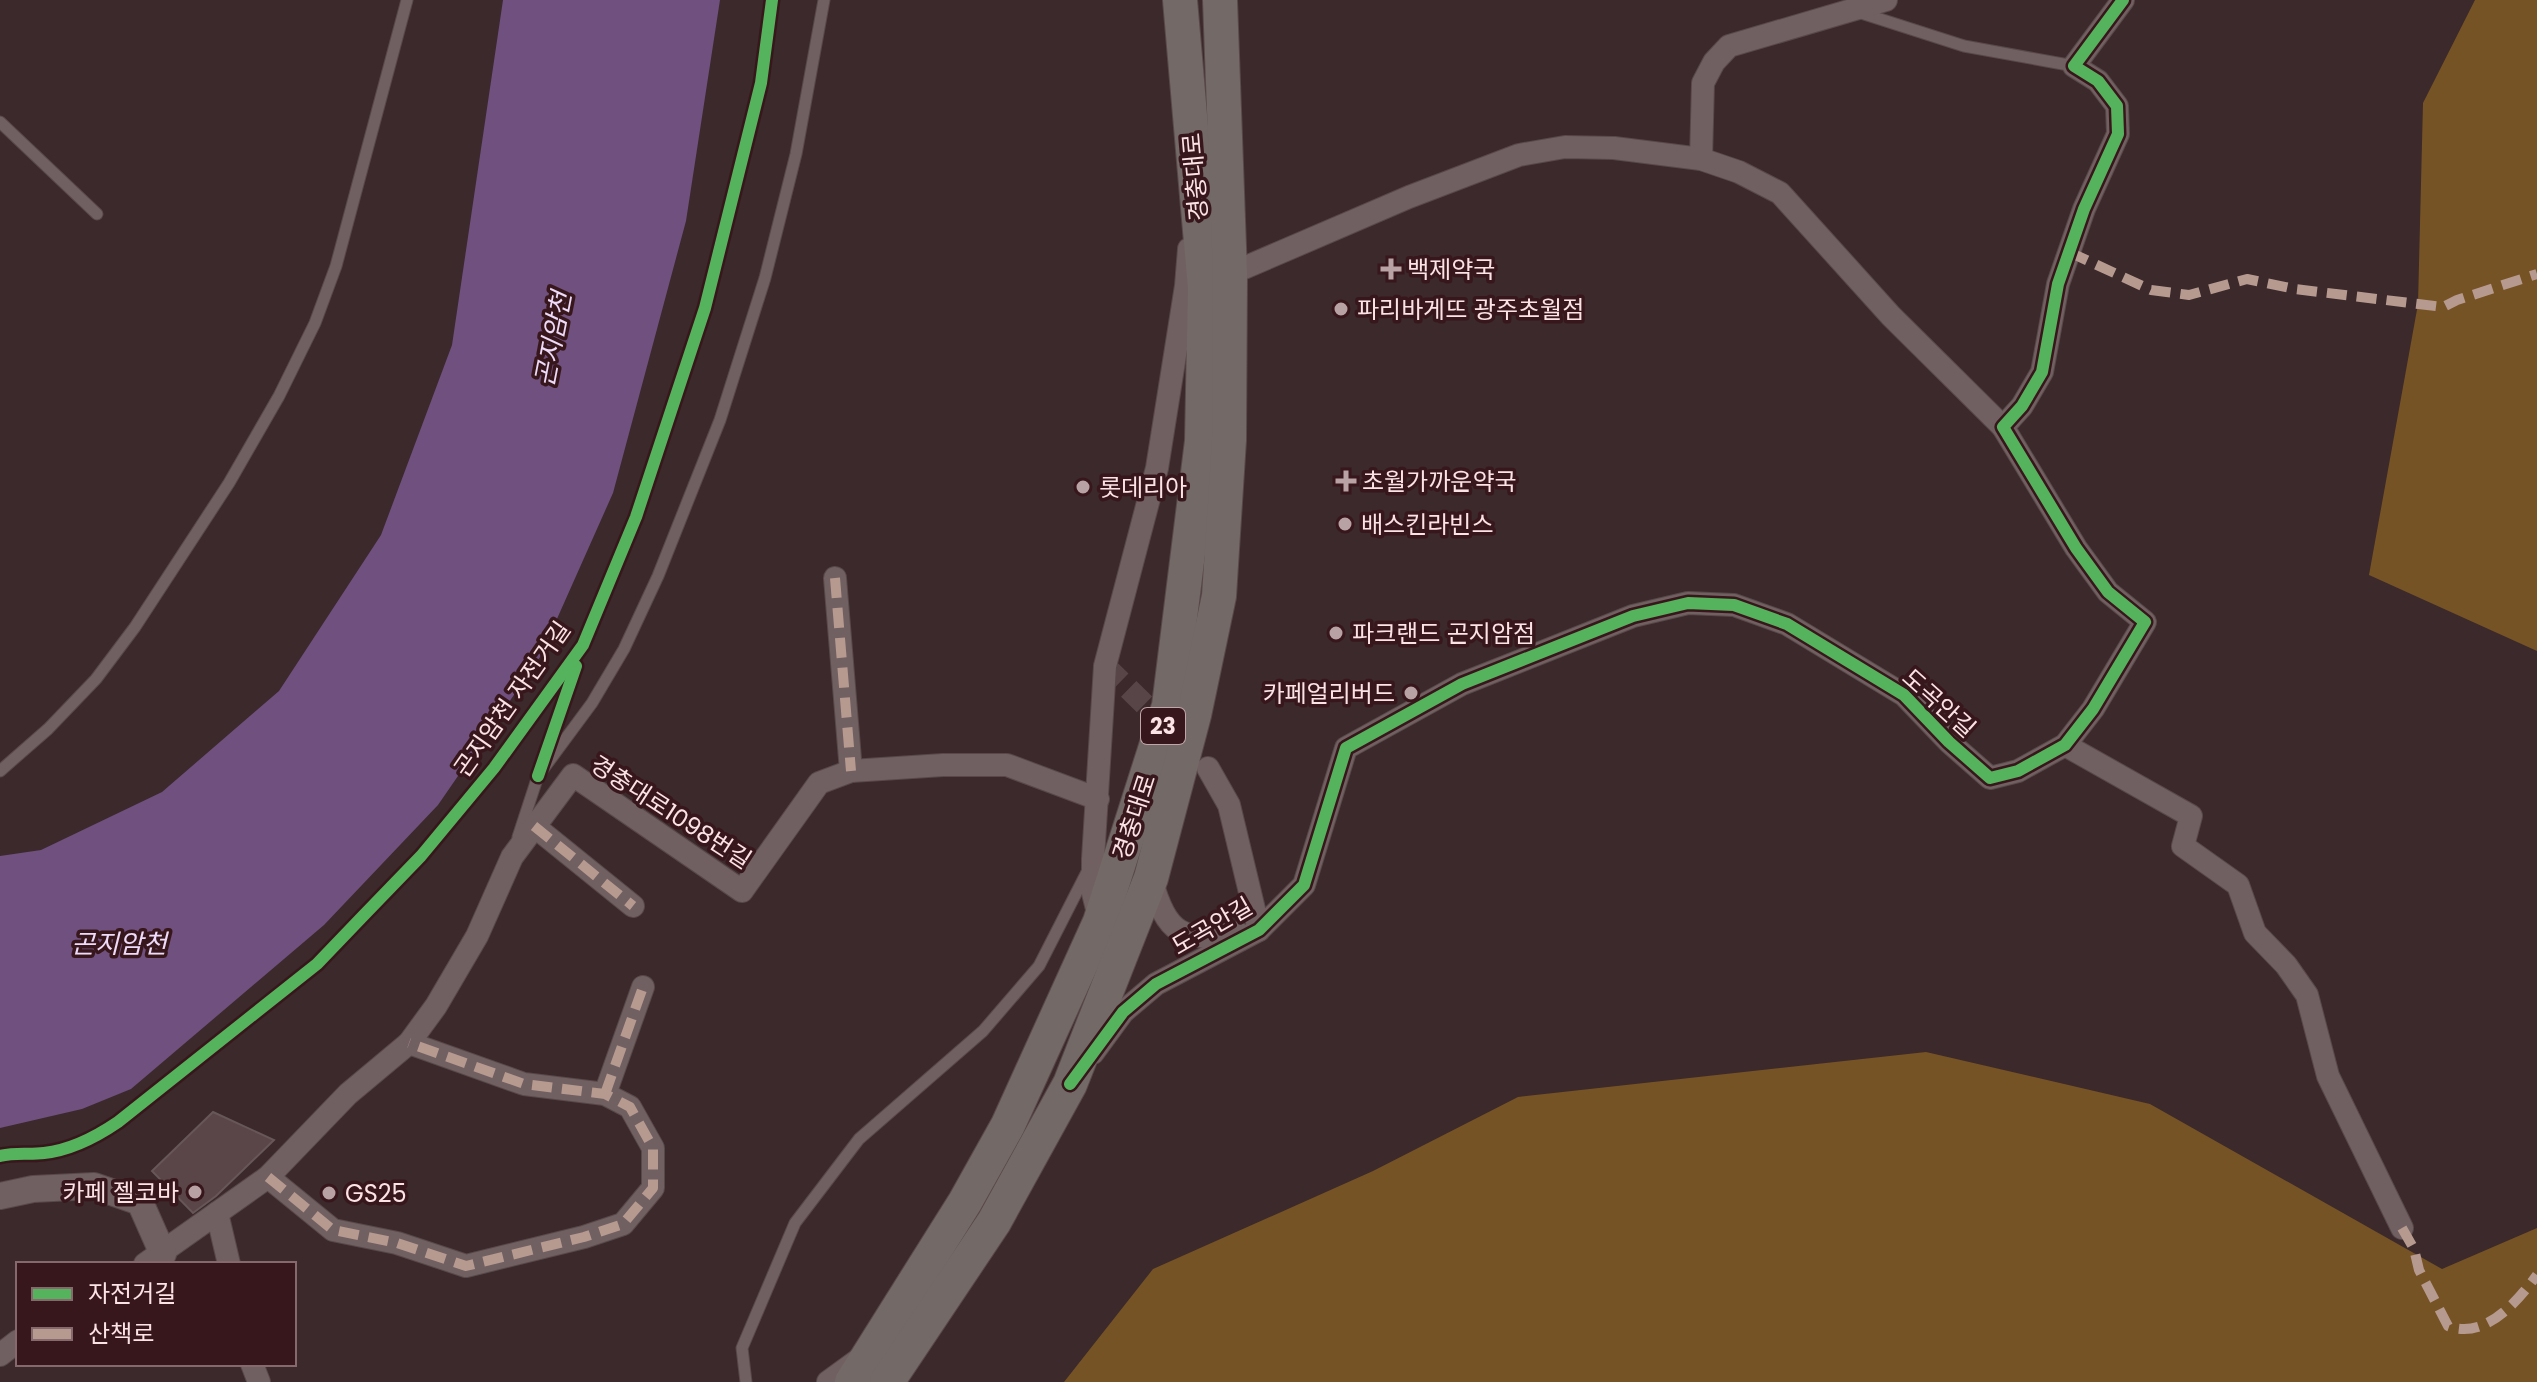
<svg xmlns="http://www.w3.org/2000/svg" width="2537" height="1382" viewBox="0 0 2537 1382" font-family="Poppins,'Noto Sans KR',sans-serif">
  <rect width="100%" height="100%" fill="#3b292b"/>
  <g fill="#765325">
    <polygon points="2475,0 2537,0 2537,651 2369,575 2418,304 2423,103"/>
    <polygon points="1926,1052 2150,1104 2442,1269 2537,1228 2537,1382 1064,1382 1153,1269 1373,1171 1518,1097"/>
  </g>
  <polygon fill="#6f507e" points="503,0 720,0 686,221 613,493 540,657 438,805 324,925 131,1089 82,1109 0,1128 0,856 41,850 162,792 279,691 381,535 452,345"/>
  <polygon fill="#5a4648" stroke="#675759" stroke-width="2" points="213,1112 274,1140 216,1196 193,1213 152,1171"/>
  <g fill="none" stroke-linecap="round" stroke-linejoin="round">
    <polyline stroke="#584547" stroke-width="22" stroke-dasharray="22 11" stroke-linecap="butt" points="1105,666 1171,730"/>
    <g stroke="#59484a" stroke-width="13">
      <g id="service">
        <polyline points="1858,12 1964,46 2074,66"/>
        <polyline points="0,122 97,214"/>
        <polyline points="0,771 48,729 96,679 135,627 229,483 279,396 315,323 336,266 407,0"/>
        <polyline points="518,837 538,776 592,703 624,649 658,576 720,420 765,278 796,154 824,0"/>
        <polyline points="746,1382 742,1348 795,1223 859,1139 983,1031 1039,966 1088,870"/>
      </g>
    </g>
    <g stroke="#59484a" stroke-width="24">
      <g id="minor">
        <polyline points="1701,159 1703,83 1714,62 1729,46 1886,0"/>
        <polyline points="1230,274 1409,197 1519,155 1565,147 1614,148 1701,159 1739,172 1780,193 1891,316 2003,427"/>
        <polyline points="835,578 851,771"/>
        <polyline points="2065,745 2191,816 2183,846 2238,885 2255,933 2286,965 2307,995 2328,1076 2402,1228"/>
        <polyline points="1208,768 1229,805 1259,930"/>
        <polyline points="534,826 633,906"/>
        <path d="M1151,879C1167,934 1181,943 1238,933"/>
        <polyline points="1099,917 1093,893 1093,859 1105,666 1157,468 1186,286 1189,249"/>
        <polyline points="1093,1053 1123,1012 1156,984 1259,930 1304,885 1346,748 1462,684 1633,616 1688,603 1734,605 1787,624 1904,695 1949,742 1990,778 2018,771 2065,745 2093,709 2145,622 2108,592 2076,548 2003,427 2022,406 2042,372 2058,284 2084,209 2118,134 2117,106 2098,81 2074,66 2123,0"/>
        <polyline points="605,1094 643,987"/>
        <polyline points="268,1177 333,1230 397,1243 466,1266 584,1237 623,1224 653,1188 653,1148 630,1107 605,1094 524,1084 409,1043"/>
        <polyline points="217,1213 229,1264"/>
        <polyline points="145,1264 268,1177 348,1094 409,1043 436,1006 477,936 512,857 573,775 742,891 819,783 851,771 943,765 1007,765 1098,799"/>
        <polyline points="0,1355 18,1341"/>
        <polyline points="252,1364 259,1382"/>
        <polyline points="828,1382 861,1358"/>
      </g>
    </g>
    <g stroke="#59484a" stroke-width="28">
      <polyline id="tertiary" points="0,1196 33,1189 94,1186 140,1202 163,1254"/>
    </g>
    <g stroke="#59484a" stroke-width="36">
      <g id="primary">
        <polyline points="852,1382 965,1202 1008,1125 1100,922 1169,706 1202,441 1205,288 1180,0"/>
        <polyline points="887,1382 994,1222 1070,1084 1151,878 1194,715 1219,596 1229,440 1230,274 1220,0"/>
      </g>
    </g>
    <use href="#service" stroke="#716062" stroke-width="11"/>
    <use href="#minor" stroke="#716062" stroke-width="22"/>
    <use href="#tertiary" stroke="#716062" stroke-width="26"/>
    <use href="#primary" stroke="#736966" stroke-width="34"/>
    <g stroke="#b69a8f" stroke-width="10" stroke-dasharray="20 10" stroke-linecap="butt">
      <polyline points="2069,252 2151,290 2189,295 2247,279 2295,289 2443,307 2457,300 2537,274"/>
      <polyline points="835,578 851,771"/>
      <polyline points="534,826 633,906"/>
      <polyline points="605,1094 643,987"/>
      <polyline points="268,1177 333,1230 397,1243 466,1266 584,1237 623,1224 653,1188 653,1148 630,1107 605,1094 524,1084 409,1043"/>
      <path d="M2402,1228L2414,1249L2419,1270L2448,1326C2485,1340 2517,1302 2537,1275"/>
    </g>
    <g stroke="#38171c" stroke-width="17">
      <g id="cycleway">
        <polyline points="538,776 576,666"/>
        <polyline points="1070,1084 1123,1012 1156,984 1259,930 1304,885 1346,748 1462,684 1633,616 1688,603 1734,605 1787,624 1904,695 1949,742 1990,778 2018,771 2065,745 2093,709 2145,622 2108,592 2076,548 2003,427 2022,406 2042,372 2058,284 2084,209 2118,134 2117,106 2098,81 2074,66 2123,0"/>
        <path d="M0,1156C15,1152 29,1155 44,1153C72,1150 96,1137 118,1122L317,964L363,916L421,856L494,768L583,645L636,517L705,308L761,83L772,0"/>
      </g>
    </g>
    <use href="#cycleway" stroke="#56b35d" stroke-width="12"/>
  </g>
  <g fill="#b8a2a4" stroke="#38171c" stroke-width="3">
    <path d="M1387 257h8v8h8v8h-8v8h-8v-8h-8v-8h8z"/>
    <circle cx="1341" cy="309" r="8"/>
    <path d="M1342 469h8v8h8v8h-8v8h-8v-8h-8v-8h8z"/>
    <circle cx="1083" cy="487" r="8"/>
    <circle cx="1345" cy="524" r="8"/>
    <circle cx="1336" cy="633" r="8"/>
    <circle cx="1411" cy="693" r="8"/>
    <circle cx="195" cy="1192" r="8"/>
    <circle cx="329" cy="1193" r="8"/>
  </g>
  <g text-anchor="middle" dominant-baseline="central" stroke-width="7" stroke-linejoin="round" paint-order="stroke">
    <rect fill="#38171c" stroke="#c0a6a9" stroke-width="2" x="1141" y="708" width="44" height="36" rx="6"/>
    <g font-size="22" font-weight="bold" fill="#fbe3e5">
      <text x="1163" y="726">23</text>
    </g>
    <g font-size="24" fill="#fbe3e5" stroke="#38171c">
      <text transform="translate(1195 177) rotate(-95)">경충대로</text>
      <text transform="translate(512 699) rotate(-55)">곤지암천 자전거길</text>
      <text transform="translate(1939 703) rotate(42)">도곡안길</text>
      <text transform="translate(671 812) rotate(33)">경충대로1098번길</text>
      <text transform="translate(1134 817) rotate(-72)">경충대로</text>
      <text transform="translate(1212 926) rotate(-30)">도곡안길</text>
    </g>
    <g font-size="24" fill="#fbe3e5" stroke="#38171c" text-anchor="start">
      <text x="1407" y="269">백제약국</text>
      <text x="1357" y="309">파리바게뜨 광주초월점</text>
      <text x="1362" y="481">초월가까운약국</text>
      <text x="1099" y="487">롯데리아</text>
      <text x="1361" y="524">배스킨라빈스</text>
      <text x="1352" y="633">파크랜드 곤지암점</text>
      <text x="1395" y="693" text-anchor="end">카페얼리버드</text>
      <text x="179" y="1192" text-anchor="end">카페 젤코바</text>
      <text x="345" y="1193">GS25</text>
    </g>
    <g font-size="26" font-style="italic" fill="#eedbfa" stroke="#38171c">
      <text transform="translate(553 339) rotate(-79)">곤지암천</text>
      <text x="119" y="944">곤지암천</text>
    </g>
  </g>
  <rect x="16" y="1262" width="280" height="104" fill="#38171c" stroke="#86696c" stroke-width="2"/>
  <rect x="32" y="1288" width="40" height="12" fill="#56b35d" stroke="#86696c" stroke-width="2"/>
  <text x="88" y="1302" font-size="24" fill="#fbe3e5">자전거길</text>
  <rect x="32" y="1328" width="40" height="12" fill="#b69a8f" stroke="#86696c" stroke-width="2"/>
  <text x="88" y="1342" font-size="24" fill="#fbe3e5">산책로</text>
</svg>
